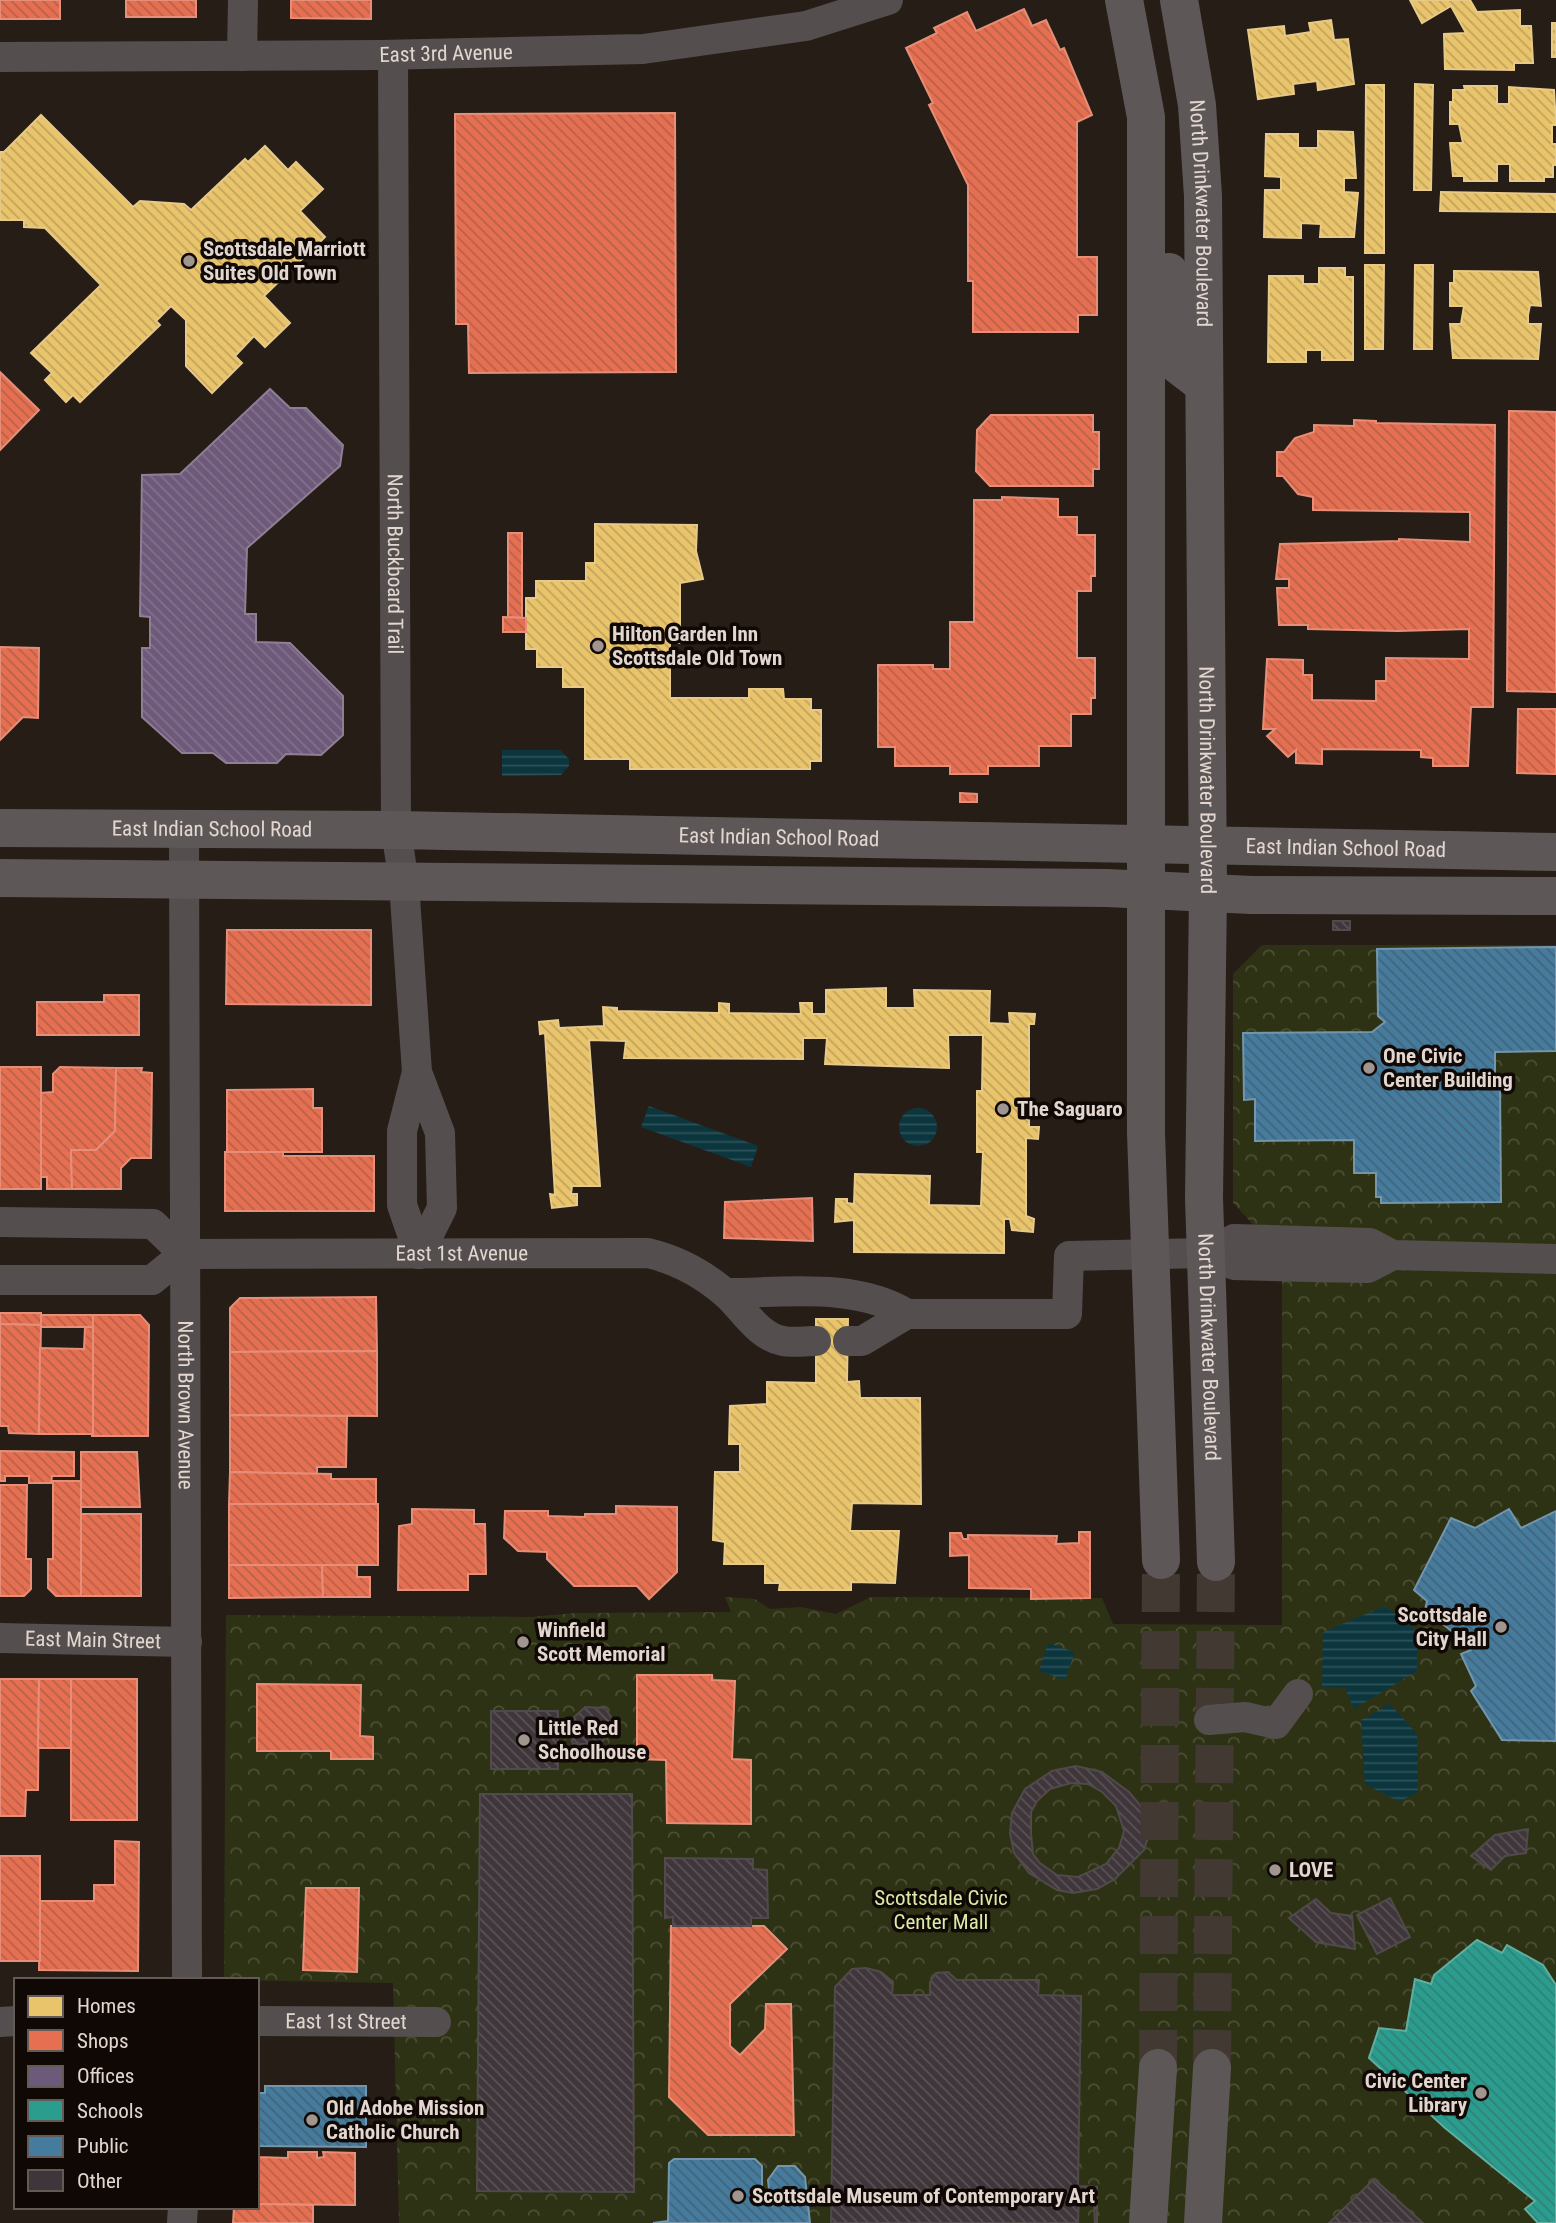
<svg xmlns="http://www.w3.org/2000/svg" width="1556" height="2223" viewBox="0 0 1556 2223" font-family="'Roboto Condensed',sans-serif">
  <defs>
    <pattern id="forest-crowns" width="20" height="18" patternUnits="userSpaceOnUse" patternTransform="scale(1.75)"><rect width="20" height="18" fill="#2e3214"/><path d="M2 6a3 3 0 1 1 6 0M12 15a3 3 0 1 1 6 0" fill="none" stroke="#4c4f35"/></pattern>
    <pattern id="water-rules" width="6" height="5" patternUnits="userSpaceOnUse" patternTransform="scale(1.75)"><rect width="6" height="5" fill="#0c363e"/><path d="M0 2.5h6" fill="none" stroke="#2f5259"/></pattern>
    <pattern id="homes-back-hatch" width="6" height="6" patternUnits="userSpaceOnUse" patternTransform="scale(1.75)"><rect width="6" height="6" fill="#e9c46a"/><path d="M-1 5l2 2M0 0l6 6M5-1l2 2" fill="none" stroke="#c0a35f"/></pattern>
    <pattern id="shops-back-hatch" width="6" height="6" patternUnits="userSpaceOnUse" patternTransform="scale(1.75)"><rect width="6" height="6" fill="#e76f51"/><path d="M-1 5l2 2M0 0l6 6M5-1l2 2" fill="none" stroke="#b6614b"/></pattern>
    <pattern id="offices-back-hatch" width="6" height="6" patternUnits="userSpaceOnUse" patternTransform="scale(1.75)"><rect width="6" height="6" fill="#6d597a"/><path d="M-1 5l2 2M0 0l6 6M5-1l2 2" fill="none" stroke="#82708c"/></pattern>
    <pattern id="schools-back-hatch" width="6" height="6" patternUnits="userSpaceOnUse" patternTransform="scale(1.75)"><rect width="6" height="6" fill="#2a9d8f"/><path d="M-1 5l2 2M0 0l6 6M5-1l2 2" fill="none" stroke="#328177"/></pattern>
    <pattern id="public-back-hatch" width="6" height="6" patternUnits="userSpaceOnUse" patternTransform="scale(1.75)"><rect width="6" height="6" fill="#457b9d"/><path d="M-1 5l2 2M0 0l6 6M5-1l2 2" fill="none" stroke="#456377"/></pattern>
    <pattern id="building-back-hatch" width="6" height="6" patternUnits="userSpaceOnUse" patternTransform="scale(1.75)"><rect width="6" height="6" fill="#3e363a"/><path d="M-1 5l2 2M0 0l6 6M5-1l2 2" fill="none" stroke="#5a5255"/></pattern>
  </defs>
  <rect width="100%" height="100%" fill="#261d17"/>
  <polygon fill="url(#forest-crowns)" points="1262,945 1556,945 1556,2223 399,2223 393,1983 224,1980 226,1615 531,1617 575,1613 731,1612 725,1597 755,1599 770,1609 801,1607 836,1614 871,1597 1090,1598 1102,1598 1113,1624 1282,1625 1282,1233 1260,1232 1233,1203 1233,974"/>
  <g fill="url(#water-rules)">
    <polygon points="502,750 560,750 569,759 569,766 561,775 502,776"/>
    <polygon points="649,1106 758,1146 751,1167 641,1127"/>
    <circle cx="918" cy="1127" r="19"/>
    <polygon points="1385,1606 1417,1631 1417,1671 1354,1709 1345,1688 1322,1687 1323,1632"/>
    <polygon points="1048,1643 1075,1652 1065,1680 1039,1671"/>
    <polygon points="1390,1704 1417,1734 1418,1792 1399,1802 1365,1784 1361,1720"/>
  </g>
  <g fill="url(#homes-back-hatch)" stroke="#e7c988" stroke-width="2">
    <polygon points="1410,0 1470,0 1477,12 1520,10 1520,26 1531,26 1533,63 1514,63 1514,70 1445,69 1444,34 1466,33 1451,6 1422,23"/>
    <polygon points="1331,20 1334,40 1348,39 1354,84 1318,90 1317,81 1293,84 1294,94 1258,99 1248,30 1284,26 1285,36 1311,32 1309,23"/>
    <rect x="1552" y="23" width="4" height="34"/>
    <polygon points="1415,84 1433,85 1431,190 1414,190"/>
    <polygon points="1366,85 1384,85 1384,253 1365,253"/>
    <polygon points="1464,86 1497,86 1497,104 1509,104 1509,87 1554,90 1556,125 1552,125 1552,144 1556,144 1556,165 1553,165 1553,177 1544,177 1544,181 1510,181 1510,164 1497,164 1497,181 1464,181 1464,176 1453,176 1450,143 1463,143 1459,124 1450,124 1450,102 1453,102 1453,90 1465,90"/>
    <polygon points="41,115 133,207 140,201 184,204 191,210 245,159 248,162 265,146 288,170 296,162 323,189 300,211 325,237 264,296 290,323 265,347 254,336 235,356 242,363 212,393 186,366 186,320 171,306 156,321 160,325 80,402 73,395 66,402 45,380 52,373 31,353 101,285 45,228 24,227 24,220 0,220 0,152 4,152"/>
    <polygon points="1318,131 1353,132 1356,178 1344,178 1344,192 1358,193 1354,237 1320,237 1321,224 1301,223 1301,238 1264,237 1265,190 1281,190 1281,177 1265,176 1266,134 1298,134 1298,148 1318,148"/>
    <polygon points="1441,192 1556,194 1556,212 1440,211"/>
    <polygon points="1365,265 1384,265 1383,349 1365,349"/>
    <polygon points="1415,265 1433,265 1432,349 1414,349"/>
    <polygon points="1319,268 1345,268 1345,277 1353,277 1353,360 1322,360 1322,350 1306,350 1306,362 1268,362 1269,276 1303,276 1303,284 1319,284"/>
    <polygon points="1454,271 1538,272 1541,306 1530,305 1528,315 1528,324 1541,324 1538,359 1453,358 1450,324 1461,324 1464,306 1450,306 1450,283 1454,283"/>
    <polygon points="595,524 697,525 696,551 703,579 680,583 680,643 670,643 670,698 749,698 749,689 783,689 784,699 811,699 811,710 821,710 821,761 810,761 810,769 630,769 630,759 585,759 585,687 563,687 563,667 537,667 537,649 526,649 526,598 536,598 536,581 586,581 586,563 595,563"/>
    <polygon points="886,988 886,1008 915,1008 914,990 990,991 989,1023 1010,1024 1009,1013 1035,1014 1034,1024 1029,1024 1029,1127 1039,1127 1038,1139 1026,1138 1026,1216 1034,1219 1033,1232 1012,1230 1010,1219 1004,1219 1004,1253 854,1252 854,1220 835,1222 836,1199 847,1199 847,1203 854,1204 855,1174 930,1176 929,1205 981,1206 983,1152 977,1152 977,1091 982,1091 983,1035 948,1035 949,1068 825,1064 827,1038 803,1038 803,1059 624,1058 626,1041 589,1040 600,1186 572,1186 571,1194 577,1194 577,1205 552,1208 550,1194 555,1195 545,1033 540,1034 539,1022 558,1020 559,1028 604,1026 603,1007 617,1008 617,1011 719,1013 719,1003 729,1004 729,1013 801,1014 800,1003 812,1003 812,1014 826,1014 826,990"/>
    <polygon points="816,1319 848,1319 847,1382 859,1381 860,1398 920,1398 921,1504 852,1503 850,1531 899,1531 895,1583 851,1582 851,1590 779,1590 780,1583 765,1583 765,1564 724,1564 725,1542 713,1540 715,1472 740,1472 740,1444 729,1444 730,1406 767,1404 767,1382 816,1383"/>
  </g>
  <g fill="url(#shops-back-hatch)" stroke="#e68e77" stroke-width="2">
    <rect x="0" y="0" width="60" height="19"/>
    <rect x="126" y="0" width="70" height="17"/>
    <polygon points="291,0 371,0 371,19 291,18"/>
    <polygon points="1024,9 1032,26 1046,20 1060,50 1064,48 1092,115 1077,122 1077,257 1097,257 1097,315 1078,315 1078,332 973,332 973,281 968,281 968,185 929,105 933,103 906,48 937,33 934,28 967,12 976,31"/>
    <polygon points="675,113 676,372 469,373 468,324 456,324 455,114"/>
    <polygon points="0,372 39,410 0,450"/>
    <polygon points="1509,411 1556,412 1556,692 1507,691"/>
    <polygon points="991,415 1093,415 1093,432 1099,432 1099,469 1093,469 1093,486 990,486 976,471 977,430"/>
    <polygon points="1354,420 1376,421 1376,423 1495,425 1493,707 1471,707 1468,766 1433,766 1433,758 1421,757 1421,750 1322,749 1322,764 1296,763 1296,750 1288,757 1267,736 1275,729 1263,729 1267,659 1303,660 1303,675 1312,675 1312,700 1376,701 1376,681 1386,681 1386,658 1469,659 1469,629 1398,631 1308,629 1308,625 1279,625 1277,588 1289,588 1289,579 1276,579 1280,544 1399,541 1399,539 1470,542 1470,512 1313,510 1313,497 1298,494 1283,476 1277,476 1277,452 1284,452 1295,438 1314,432 1314,425 1354,426"/>
    <polygon points="1002,497 1058,499 1058,517 1077,517 1077,535 1095,535 1095,576 1091,576 1091,591 1077,591 1077,658 1095,658 1095,698 1091,698 1091,714 1071,714 1071,746 1039,746 1039,766 988,766 988,774 950,774 950,766 895,766 895,747 878,747 878,665 933,665 933,669 950,669 950,622 974,622 974,500 1002,500"/>
    <polygon points="508,533 522,533 522,618 508,617"/>
    <polygon points="503,617 526,618 526,632 503,632"/>
    <polygon points="0,647 39,648 38,718 23,717 0,740"/>
    <polygon points="1518,709 1556,709 1556,774 1517,773"/>
    <polygon points="960,793 977,794 977,802 960,802"/>
    <polygon points="227,930 371,930 371,1005 226,1004"/>
    <polygon points="104,995 139,995 139,1035 37,1035 37,1002 104,1002"/>
    <rect x="0" y="1067" width="41" height="122"/>
    <polygon points="60,1067 116,1068 115,1131 96,1150 71,1150 72,1189 47,1189 47,1177 41,1177 41,1093 53,1092 53,1074"/>
    <polygon points="116,1068 142,1068 141,1072 152,1073 151,1158 131,1158 121,1168 121,1189 72,1189 71,1150 96,1150 115,1131"/>
    <polygon points="313,1089 313,1108 322,1108 322,1152 227,1152 227,1090"/>
    <polygon points="225,1152 283,1152 283,1156 374,1156 374,1211 225,1211"/>
    <polygon points="812,1198 813,1241 724,1238 725,1202"/>
    <polygon points="376,1297 377,1351 230,1352 230,1308 240,1298"/>
    <polygon points="0,1313 41,1313 41,1325 0,1324"/>
    <rect x="41" y="1315" width="52" height="12"/>
    <polygon points="93,1315 140,1315 149,1325 148,1436 92,1436"/>
    <polygon points="0,1324 41,1325 39,1434 9,1433 8,1426 0,1426"/>
    <polygon points="85,1327 93,1327 93,1434 39,1434 40,1348 84,1349"/>
    <polygon points="377,1351 377,1416 230,1415 230,1352"/>
    <polygon points="230,1415 347,1416 346,1467 317,1467 317,1474 230,1472"/>
    <polygon points="0,1451 74,1452 74,1476 52,1476 51,1483 29,1483 29,1476 5,1476 5,1481 0,1481"/>
    <polygon points="81,1452 137,1452 140,1507 81,1507"/>
    <polygon points="230,1472 331,1474 331,1479 376,1479 376,1505 229,1504"/>
    <polygon points="53,1481 81,1481 81,1596 56,1596 48,1588 48,1559 53,1559"/>
    <polygon points="0,1485 27,1485 26,1559 31,1559 31,1589 24,1596 0,1596"/>
    <rect x="229" y="1504" width="149" height="61"/>
    <polygon points="616,1506 677,1507 677,1572 649,1599 637,1586 574,1586 547,1559 547,1552 518,1551 504,1538 505,1511 548,1511 548,1516 585,1517 585,1514 616,1514"/>
    <polygon points="412,1509 474,1510 474,1524 485,1524 486,1574 468,1574 468,1590 398,1590 399,1526 412,1524"/>
    <rect x="81" y="1514" width="60" height="82"/>
    <polygon points="1079,1532 1090,1532 1090,1598 1031,1599 1031,1589 969,1588 969,1555 950,1556 950,1533 961,1533 963,1539 968,1539 968,1535 1057,1536 1056,1544 1079,1543"/>
    <polygon points="229,1565 322,1565 323,1597 229,1598"/>
    <polygon points="322,1565 357,1565 357,1577 370,1577 370,1597 323,1597"/>
    <polygon points="637,1675 712,1675 712,1680 735,1681 732,1759 751,1760 751,1824 667,1823 666,1760 637,1759"/>
    <polygon points="0,1679 39,1679 38,1790 26,1790 25,1816 0,1816"/>
    <polygon points="39,1679 71,1679 71,1748 38,1748"/>
    <rect x="71" y="1679" width="66" height="141"/>
    <polygon points="257,1684 361,1685 360,1736 373,1737 373,1759 331,1759 331,1751 257,1751"/>
    <polygon points="115,1841 139,1842 138,1971 39,1970 40,1901 94,1901 94,1885 115,1885"/>
    <rect x="0" y="1856" width="40" height="105"/>
    <polygon points="306,1888 359,1888 357,1972 303,1970"/>
    <polygon points="671,1926 764,1926 787,1949 730,2004 730,2046 740,2055 765,2029 766,2004 791,2004 794,2135 708,2135 669,2097"/>
    <polygon points="288,2152 317,2152 317,2158 324,2157 323,2152 355,2153 355,2205 257,2204 257,2153 258,2157 288,2158"/>
    <polygon points="257,2204 313,2205 313,2223 233,2223 234,2207 257,2207"/>
  </g>
  <polygon fill="url(#offices-back-hatch)" stroke="#907e94" stroke-width="2" points="270,389 290,408 306,408 343,445 340,466 247,548 245,614 256,614 256,642 290,643 343,696 343,735 321,755 286,754 277,763 226,763 213,753 182,753 142,717 142,648 150,648 150,617 140,616 142,475 180,474"/>
  <polygon fill="url(#schools-back-hatch)" stroke="#61aea2" stroke-width="2" points="1477,1940 1502,1953 1507,1945 1543,1965 1556,1985 1556,2223 1538,2223 1525,2209 1535,2201 1445,2128 1369,2058 1379,2028 1406,2031 1415,1979 1431,1984 1434,1975"/>
  <g fill="url(#public-back-hatch)" stroke="#7496ac" stroke-width="2">
    <polygon points="1556,947 1556,1051 1495,1052 1495,1085 1500,1085 1501,1202 1381,1203 1381,1197 1376,1197 1376,1173 1354,1173 1354,1140 1255,1141 1255,1099 1244,1100 1243,1033 1372,1032 1385,1022 1378,1016 1377,949"/>
    <polygon points="1509,1509 1521,1528 1556,1511 1556,1741 1502,1740 1471,1691 1476,1686 1461,1654 1471,1650 1468,1644 1425,1610 1427,1601 1414,1590 1451,1518 1475,1528"/>
    <polygon points="265,2086 366,2086 366,2147 257,2146 257,2093 265,2093"/>
    <polygon points="674,2159 755,2159 762,2166 762,2190 769,2190 768,2180 778,2166 795,2166 805,2177 810,2223 653,2223 668,2221 669,2163"/>
  </g>
  <g fill="url(#building-back-hatch)" stroke="#504a4a" stroke-width="2" fill-rule="evenodd">
    <rect x="1333" y="921" width="17" height="9"/>
    <polygon points="585,1707 605,1708 616,1725 600,1744 573,1744 567,1724"/>
    <rect x="491" y="1711" width="67" height="58"/>
    <path d="M1076,1766L1102,1772L1129,1792L1145,1811L1150,1831L1144,1850L1115,1879L1097,1889L1073,1893L1057,1890L1029,1873L1014,1853L1010,1833L1012,1813L1025,1789L1052,1771ZM1071,1783L1088,1784L1102,1792L1116,1806L1124,1831L1119,1848L1106,1864L1078,1877L1057,1875L1040,1863L1033,1854L1031,1833V1812L1037,1801L1050,1789Z"/>
    <polygon points="480,1794 632,1794 634,2192 477,2191"/>
    <polygon points="1528,1829 1526,1853 1505,1856 1491,1870 1471,1856 1495,1835"/>
    <polygon points="665,1858 753,1859 753,1869 767,1870 768,1918 751,1918 751,1926 673,1926 673,1917 665,1918"/>
    <polygon points="1390,1898 1410,1937 1377,1954 1357,1915"/>
    <polygon points="1316,1899 1331,1913 1352,1916 1355,1949 1316,1942 1289,1918"/>
    <polygon points="866,1968 881,1972 893,1982 892,1995 930,1995 930,1982 936,1973 948,1972 957,1980 1039,1980 1038,1995 1081,1996 1078,2186 1097,2187 1097,2223 1095,2223 1093,2190 1079,2191 1078,2223 831,2223 835,1987 852,1969"/>
    <polygon points="1374,2179 1423,2223 1329,2223"/>
  </g>
  <g fill="none" stroke-linecap="round" stroke-linejoin="round">
    <g stroke="#423933" stroke-width="38" stroke-dasharray="38 19" stroke-linecap="butt">
      <polyline points="1158,2068 1161,1560"/>
      <polyline points="1212,2068 1216,1562"/>
    </g>
    <g stroke="#544f4e" stroke-width="30">
      <path id="s1" d="M393,55L396,830L404,883L417,1072L440,1133L442,1208L419,1254"/>
      <polyline points="242,56 243,0"/>
      <path id="s2" d="M0,57L381,55L643,49L806,26L888,0"/>
      <path id="s3" d="M184,829L187,1980"/>
      <polyline points="417,1072 402,1131 402,1205 419,1254"/>
      <polyline points="0,1222 153,1224 184,1254"/>
      <polyline points="1205,1253 1234,1265 1313,1267 1368,1268 1393,1255"/>
      <path id="s4" d="M0,1280H152L184,1254L648,1253C677,1260 702,1273 725,1293C743,1308 757,1336 783,1341C793,1343 805,1341 816,1341"/>
      <path d="M726,1293C784,1293 855,1282 907,1314H1067L1069,1256L1205,1253L1234,1239L1370,1243L1393,1255L1556,1259"/>
      <polyline points="848,1341 862,1341 907,1314"/>
      <path id="s5" d="M0,1638L187,1642"/>
      <polyline points="1209,1720 1245,1717 1276,1724 1298,1694"/>
      <path id="s6" d="M257,2021L436,2022"/>
      <polyline points="0,2022 16,2021"/>
      <polyline points="182,2223 183,2207"/>
    </g>
    <g stroke="#5d5857" stroke-width="38">
      <polyline points="1124,0 1146,117 1146,1133 1161,1560"/>
      <path id="s7" d="M1179,0L1197,105L1203,196L1208,893L1204,1198L1216,1562"/>
      <polyline points="1169,272 1173,346 1178,365 1204,385"/>
      <path id="s8" d="M0,828L396,830L1556,852"/>
      <polyline points="0,878 1107,888 1251,895 1556,896"/>
      <polyline points="1148,2223 1158,2068"/>
      <polyline points="1203,2223 1212,2068"/>
    </g>
  </g>
  <g fill="#a0958f" stroke="#0f0805" stroke-width="2.5">
    <circle cx="189" cy="261" r="7"/>
    <circle cx="598" cy="646" r="7"/>
    <circle cx="1369" cy="1068" r="7"/>
    <circle cx="1003" cy="1109" r="7"/>
    <circle cx="1501" cy="1627" r="7"/>
    <circle cx="523" cy="1642" r="7"/>
    <circle cx="524" cy="1740" r="7"/>
    <circle cx="1275" cy="1870" r="7"/>
    <circle cx="1481" cy="2093" r="7"/>
    <circle cx="312" cy="2120" r="7"/>
    <circle cx="738" cy="2196" r="7"/>
  </g>
  <g text-anchor="middle" dominant-baseline="central" stroke-width="7" stroke-linejoin="round" paint-order="stroke">
    <g font-size="21" fill="#e2d6cf" stroke="#0f0805">
      <text stroke="none"><textPath href="#s2" startOffset="446">East 3rd Avenue</textPath></text>
      <text stroke="none"><textPath href="#s7" startOffset="215">North Drinkwater Boulevard</textPath></text>
      <text stroke="none"><textPath href="#s1" startOffset="509">North Buckboard Trail</textPath></text>
      <text stroke="none"><textPath href="#s7" startOffset="782">North Drinkwater Boulevard</textPath></text>
      <text stroke="none"><textPath href="#s8" startOffset="212">East Indian School Road</textPath></text>
      <text stroke="none"><textPath href="#s8" startOffset="779">East Indian School Road</textPath></text>
      <text stroke="none"><textPath href="#s8" startOffset="1346">East Indian School Road</textPath></text>
      <text stroke="none"><textPath href="#s4" startOffset="471">East 1st Avenue</textPath></text>
      <text stroke="none"><textPath href="#s7" startOffset="1349">North Drinkwater Boulevard</textPath></text>
      <text stroke="none"><textPath href="#s3" startOffset="576">North Brown Avenue</textPath></text>
      <text stroke="none"><textPath href="#s5" startOffset="93">East Main Street</textPath></text>
      <text stroke="none"><textPath href="#s6" startOffset="89">East 1st Street</textPath></text>
    </g>
    <g font-size="21" font-weight="bold" fill="#e2d6cf" stroke="#0f0805" text-anchor="start">
      <text x="203" y="249">Scottsdale Marriott<tspan x="203" dy="24">Suites Old Town</tspan></text>
      <text x="612" y="634">Hilton Garden Inn<tspan x="612" dy="24">Scottsdale Old Town</tspan></text>
      <text x="1383" y="1056">One Civic<tspan x="1383" dy="24">Center Building</tspan></text>
      <text x="1017" y="1109">The Saguaro</text>
      <text x="1487" y="1615" text-anchor="end">Scottsdale<tspan x="1487" dy="24">City Hall</tspan></text>
      <text x="537" y="1630">Winfield<tspan x="537" dy="24">Scott Memorial</tspan></text>
      <text x="538" y="1728">Little Red<tspan x="538" dy="24">Schoolhouse</tspan></text>
      <text x="1289" y="1870">LOVE</text>
      <text x="1467" y="2081" text-anchor="end">Civic Center<tspan x="1467" dy="24">Library</tspan></text>
      <text x="326" y="2108">Old Adobe Mission<tspan x="326" dy="24">Catholic Church</tspan></text>
      <text x="752" y="2196">Scottsdale Museum of Contemporary Art</text>
    </g>
    <g font-size="21" fill="#dbeca4" stroke="#0f0805">
      <text x="941" y="1898">Scottsdale Civic<tspan x="941" dy="24">Center Mall</tspan></text>
    </g>
  </g>
  <rect x="14" y="1978" width="245" height="231" fill="#0f0805" stroke="#635a56" stroke-width="2"/>
  <rect x="28" y="1996" width="35" height="21" fill="#e9c46a" stroke="#635a56" stroke-width="2"/>
  <text x="77" y="2013" font-size="21" fill="#e2d6cf">Homes</text>
  <rect x="28" y="2030" width="35" height="21" fill="#e76f51" stroke="#635a56" stroke-width="2"/>
  <text x="77" y="2048" font-size="21" fill="#e2d6cf">Shops</text>
  <rect x="28" y="2066" width="35" height="21" fill="#6d597a" stroke="#635a56" stroke-width="2"/>
  <text x="77" y="2083" font-size="21" fill="#e2d6cf">Offices</text>
  <rect x="28" y="2100" width="35" height="21" fill="#2a9d8f" stroke="#635a56" stroke-width="2"/>
  <text x="77" y="2118" font-size="21" fill="#e2d6cf">Schools</text>
  <rect x="28" y="2136" width="35" height="21" fill="#457b9d" stroke="#635a56" stroke-width="2"/>
  <text x="77" y="2153" font-size="21" fill="#e2d6cf">Public</text>
  <rect x="28" y="2170" width="35" height="21" fill="#3e363a" stroke="#635a56" stroke-width="2"/>
  <text x="77" y="2188" font-size="21" fill="#e2d6cf">Other</text>
</svg>
